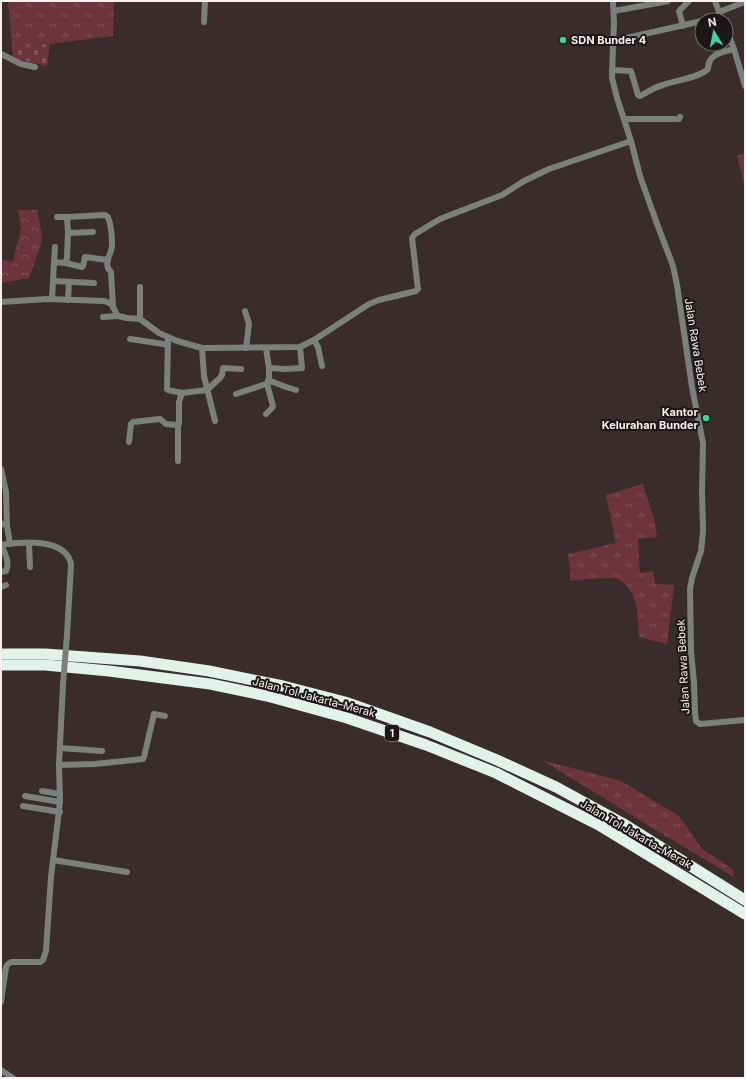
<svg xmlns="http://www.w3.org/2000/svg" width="746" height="1079" viewBox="0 0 746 1079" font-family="Inter,sans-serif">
  <defs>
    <pattern id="grass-tufts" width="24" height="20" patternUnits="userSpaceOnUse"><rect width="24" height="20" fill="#6d343e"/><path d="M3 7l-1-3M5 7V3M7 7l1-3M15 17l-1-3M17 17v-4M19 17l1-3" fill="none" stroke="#83525a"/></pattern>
    <pattern id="forest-crowns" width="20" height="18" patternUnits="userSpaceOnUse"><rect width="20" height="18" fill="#6d343e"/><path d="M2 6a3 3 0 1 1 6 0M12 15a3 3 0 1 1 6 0" fill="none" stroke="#83525a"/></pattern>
    <pattern id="cemetery-stones" width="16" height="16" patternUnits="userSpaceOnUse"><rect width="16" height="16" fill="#6d343e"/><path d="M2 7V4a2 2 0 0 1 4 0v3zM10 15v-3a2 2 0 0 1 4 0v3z" fill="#83525a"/></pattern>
  </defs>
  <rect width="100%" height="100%" fill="#3a2b2d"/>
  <g fill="url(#grass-tufts)">
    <polygon points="8,1 114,1 113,36 50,44 12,46"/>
    <polygon points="745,153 745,188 737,156"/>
    <path d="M643,484L655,522L657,537L638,539L640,573L653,571L655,584L674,585L667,644L639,637C638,618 639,588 617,579C611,577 578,580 570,581V567L568,554L616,543L606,495Z"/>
    <polygon points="542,760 621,781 679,816 702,849 732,869 734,877 644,823"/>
  </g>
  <polygon fill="url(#forest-crowns)" points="18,210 37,210 42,235 41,244 29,278 1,283 1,260 13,261 21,229"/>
  <polygon fill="url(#cemetery-stones)" points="50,44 47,66 13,58 12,46"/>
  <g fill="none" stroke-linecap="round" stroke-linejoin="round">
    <g stroke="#7a817d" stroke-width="6">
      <polyline points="613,1 614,24 613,44 612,78 617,98 631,141 640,176 656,221 673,266 677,285 692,387 703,443 702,490 703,531 701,551 692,578 690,589 691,652 694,682 695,712 696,721 700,724 745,720"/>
      <polyline points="715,1 722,20"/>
      <polyline points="614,11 668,1"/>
      <polyline points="719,12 745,2"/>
      <polyline points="707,20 721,17"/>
      <polyline points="204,22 205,1"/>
      <polyline points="683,26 679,11 689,1"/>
      <polyline points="726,28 734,49 745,86"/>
      <polyline points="613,41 702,21"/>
      <polyline points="1,54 21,64 35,67"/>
      <path d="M612,70L631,71L638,95L640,96C648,92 655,87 663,85C677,80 698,78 708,69C708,54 722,52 734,49"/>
      <polyline points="624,119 679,119 680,117"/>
      <polyline points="57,217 67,217"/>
      <path d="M68,233L67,217L105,215L108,217C111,225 112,236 112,245C112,254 102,264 111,272L113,307"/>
      <polyline points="54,262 55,247"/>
      <polyline points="66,263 82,267 83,266 85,257 108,260"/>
      <polyline points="53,281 94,283"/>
      <polyline points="140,287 140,319"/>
      <polyline points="52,299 54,262 66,263 67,257 68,233 93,232"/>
      <polyline points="68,300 69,282"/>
      <path d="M1,302L47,299L104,301C114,303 113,309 118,316L127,318L140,319L159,333L177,341L202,348L300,347L314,340L369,304L379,300L416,291L418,289L412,238L415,234L440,219L502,195L524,181L549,169L631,141"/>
      <polyline points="245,311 249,324 246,348"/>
      <polyline points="103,317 118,316"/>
      <polyline points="130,339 157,343 168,345"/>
      <polyline points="314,340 318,347 322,366"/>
      <polyline points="202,348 204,376 215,421"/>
      <polyline points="269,368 285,369 302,368 300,347"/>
      <polyline points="268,380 286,387 296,390"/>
      <polyline points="182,393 207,390 220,378 222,375 223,368 241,369"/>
      <polyline points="236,394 269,383 269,368 266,348"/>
      <polyline points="266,414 272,408 273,406 267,384"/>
      <polyline points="129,442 131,424 133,422 160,419 166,424 178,425 179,424 179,402 182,393 168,390 167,389 168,337"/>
      <polyline points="178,461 178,425"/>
      <polyline points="1,469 6,492 7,526"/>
      <polyline points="1,523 7,526 10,544"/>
      <polyline points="29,543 30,567"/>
      <path d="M1,545C22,542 65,537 71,564L67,635"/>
      <path d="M1,572L6,571C10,562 5,553 1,545"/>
      <polyline points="1,587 6,585"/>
      <polyline points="60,748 102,751"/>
      <polyline points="59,765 95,764 143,759 144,757 154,714 165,716"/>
      <polyline points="42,791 60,794"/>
      <polyline points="25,796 60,802"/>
      <polyline points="23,806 60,812"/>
      <polyline points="53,860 127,872"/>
      <polyline points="1,1002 6,967 8,964 11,962 40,962 43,960 46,951 51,877 60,802 59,765 63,684"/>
      <polyline points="1,1070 13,1078"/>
    </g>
    <g stroke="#e0f2e9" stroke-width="11">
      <polyline points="1,654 45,654 140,661 209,671 283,686 345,702 430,732 497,760 556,787 622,823 745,900"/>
      <polyline points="1,665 45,665 109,671 210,684 267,696 347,718 426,745 496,773 599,825 745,914"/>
    </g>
    <polyline stroke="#7a817d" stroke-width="6" points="63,684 67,635"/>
  </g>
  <g fill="#41d4a1" stroke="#1d1617" stroke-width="1.5">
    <circle cx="563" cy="40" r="4"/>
    <circle cx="706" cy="418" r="4"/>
  </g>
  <g text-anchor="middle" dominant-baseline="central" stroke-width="4" stroke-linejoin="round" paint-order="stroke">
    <rect fill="#1d1617" stroke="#b7aeaf" stroke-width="1" x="385" y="725" width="14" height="16" rx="3"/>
    <g font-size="10" font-weight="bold" fill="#f9eff0">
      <text x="392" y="733">1</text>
    </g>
    <g font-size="11" font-weight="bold" fill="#f9eff0" stroke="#1d1617" text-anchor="start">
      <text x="571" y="40">SDN Bunder 4</text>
      <text x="698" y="412" text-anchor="end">Kantor<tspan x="698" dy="13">Kelurahan Bunder</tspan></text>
    </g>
    <g font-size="11" fill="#f9eff0" stroke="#1d1617">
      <text transform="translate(696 345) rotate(81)">Jalan Rawa Bebek</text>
      <text transform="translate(683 667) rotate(-93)">Jalan Rawa Bebek</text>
      <text transform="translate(314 697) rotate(15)">Jalan Tol Jakarta–Merak</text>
      <text transform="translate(636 834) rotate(30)">Jalan Tol Jakarta–Merak</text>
    </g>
  </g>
  <rect width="746" height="1079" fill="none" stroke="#f9eff0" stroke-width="4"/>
  <g transform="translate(714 32) rotate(350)"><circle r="19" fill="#1d1617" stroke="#756d6e"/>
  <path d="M0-3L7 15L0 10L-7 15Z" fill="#41d4a1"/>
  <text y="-6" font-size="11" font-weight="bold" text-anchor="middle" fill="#f9eff0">N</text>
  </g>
</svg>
